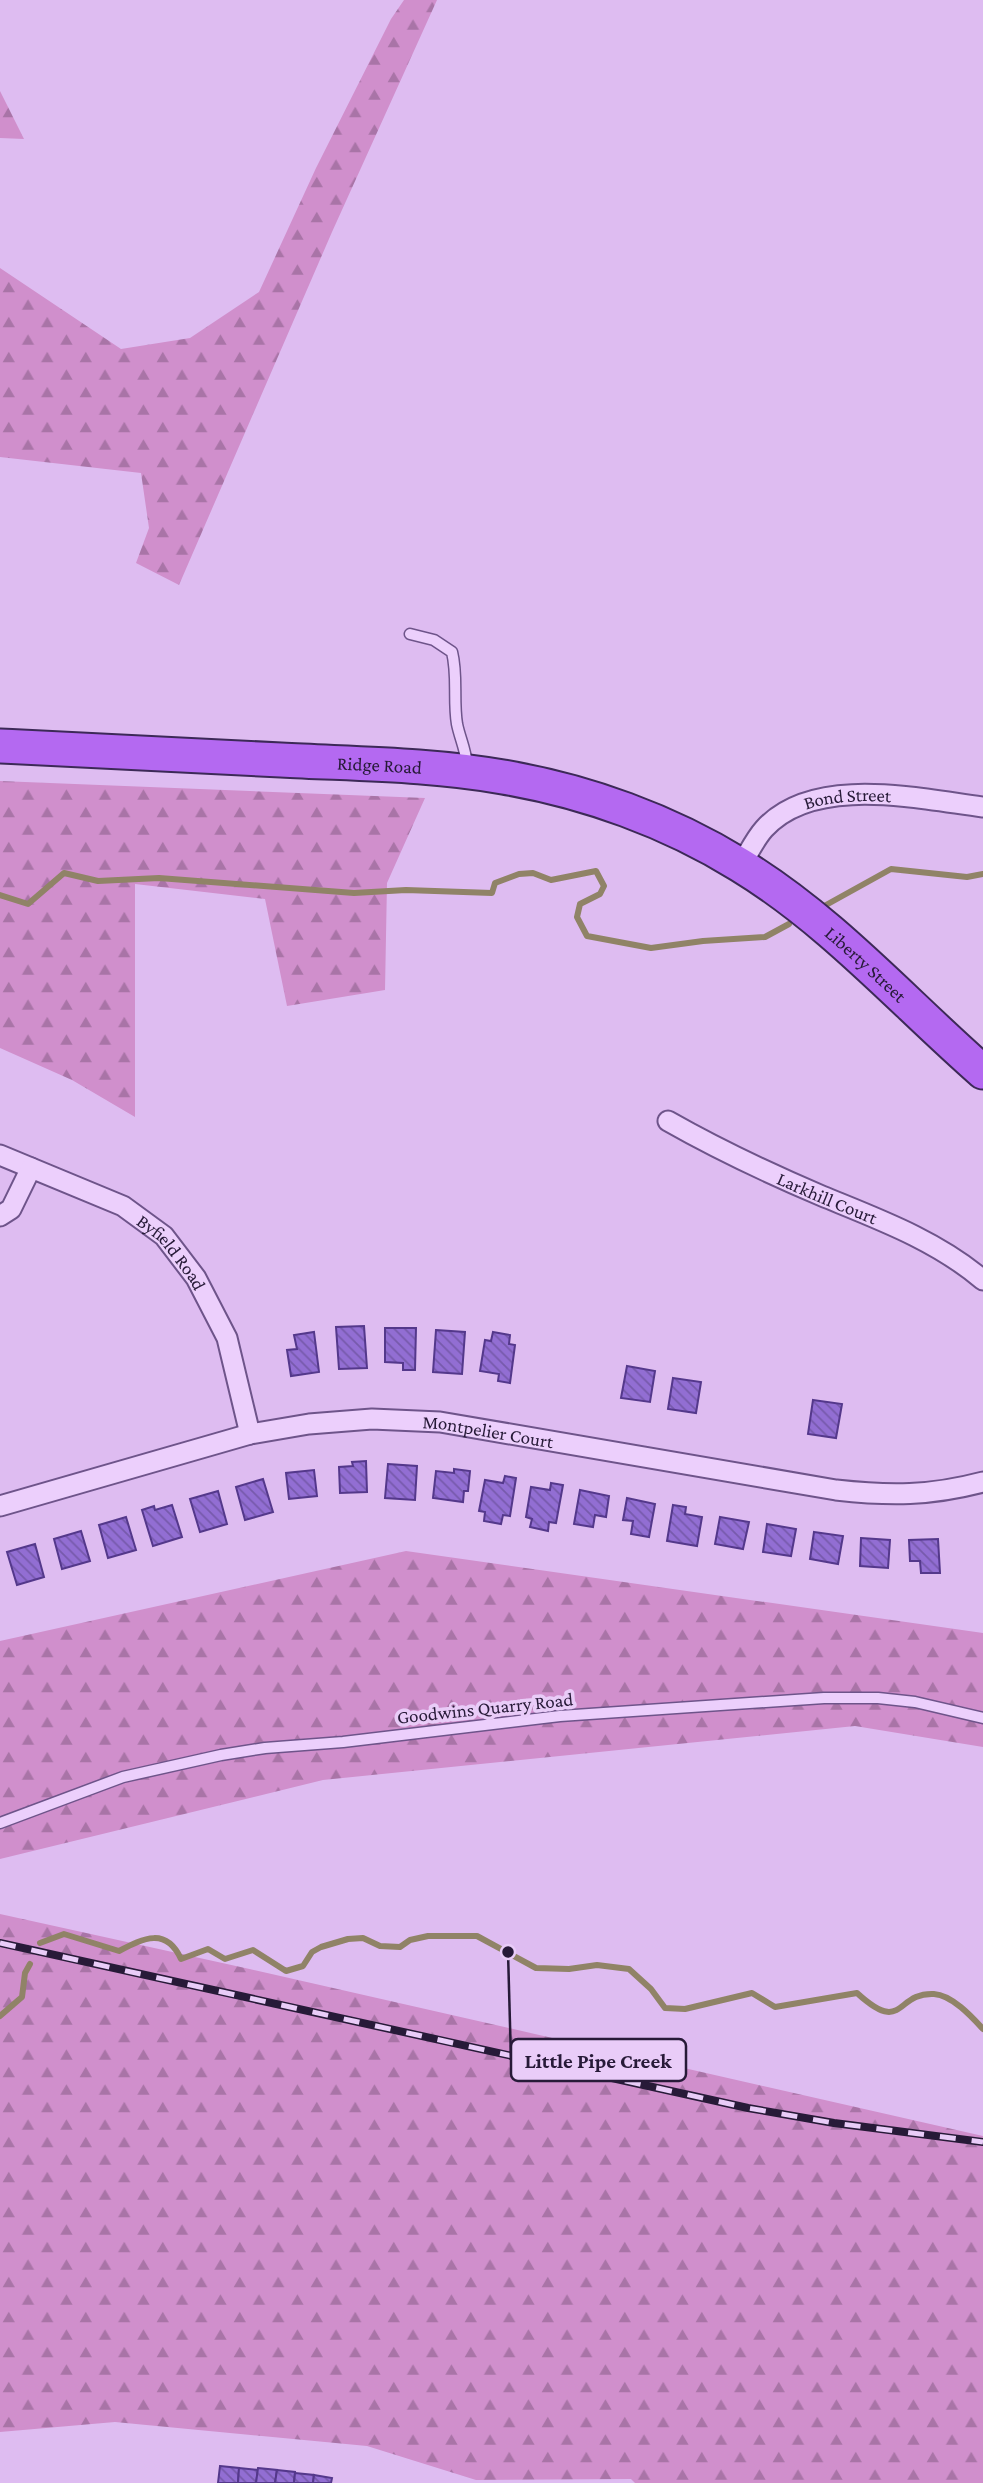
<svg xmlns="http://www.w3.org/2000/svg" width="983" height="2483" viewBox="0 0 983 2483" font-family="'Crimson Pro',serif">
  <defs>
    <pattern id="forest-firs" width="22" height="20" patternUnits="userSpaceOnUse" patternTransform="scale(1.75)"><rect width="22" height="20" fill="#d08fcc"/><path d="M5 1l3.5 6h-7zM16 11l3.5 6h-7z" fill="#a974a7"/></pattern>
    <pattern id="building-back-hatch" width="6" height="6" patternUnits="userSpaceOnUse" patternTransform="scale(1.75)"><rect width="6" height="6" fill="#926ed3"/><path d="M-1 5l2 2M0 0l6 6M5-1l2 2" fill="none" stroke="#775aac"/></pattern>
  </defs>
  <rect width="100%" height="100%" fill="#debcf1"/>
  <g fill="url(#forest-firs)">
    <polygon points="404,0 437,0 332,232 179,585 136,563 149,528 141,473 0,457 0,268 121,349 190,338 259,292 316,168 391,19"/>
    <polygon points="0,91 24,139 0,138"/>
    <polygon points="0,781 425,798 387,883 385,990 287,1006 265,899 135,884 135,1117 72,1080 0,1048"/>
    <polygon points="406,1551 983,1633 983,1747 855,1726 323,1780 0,1859 0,1641"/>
    <polygon points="0,1914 245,1968 983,2136 983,2483 635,2483 631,2479 476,2480 367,2446 115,2422 0,2432"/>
  </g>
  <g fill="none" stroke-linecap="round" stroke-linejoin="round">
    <g stroke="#908367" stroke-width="6">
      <polyline points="0,895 28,904 64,873 98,881 159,878 354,893 406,890 492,893 495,883 519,874 533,873 551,880 596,871 604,886 600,894 580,904 577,917 587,936 651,948 703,941 765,937 789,924"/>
      <polyline points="826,905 891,869 967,877 983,874"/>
      <path d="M40,1943L64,1934L119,1951C144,1938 166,1927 181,1959L208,1949L225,1959L253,1950L286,1971L303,1966L312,1952L321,1947L348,1939L363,1938L380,1946L400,1947L410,1940L428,1936H477L536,1968L569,1969L597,1965L629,1969L651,1989L665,2008L685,2009L752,1993L775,2007L857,1993C904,2036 895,1992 934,1994C952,1995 972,2017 983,2029"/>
      <polyline points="0,2016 22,1997 25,1973 30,1964"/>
    </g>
  </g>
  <g fill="url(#building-back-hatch)" stroke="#54388b" stroke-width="2">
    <polygon points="364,1326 367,1368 339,1369 336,1327"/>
    <polygon points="385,1328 416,1328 415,1370 403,1370 403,1363 385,1362"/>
    <polygon points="436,1330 465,1332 462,1374 433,1372"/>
    <polygon points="314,1332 319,1372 291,1376 287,1350 297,1349 294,1335"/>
    <polygon points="493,1332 510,1335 509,1344 515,1345 510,1383 498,1381 499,1374 480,1371 485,1340 491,1341"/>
    <polygon points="627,1366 655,1371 650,1402 621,1398"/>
    <polygon points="673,1378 701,1382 696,1413 668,1409"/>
    <polygon points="813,1400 842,1404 836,1438 808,1434"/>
    <polygon points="366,1461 367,1492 340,1493 339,1467 353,1466 352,1462"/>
    <polygon points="388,1464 417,1466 415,1500 385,1498"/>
    <polygon points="454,1469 470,1471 468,1491 464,1491 463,1502 433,1498 436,1471 454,1473"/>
    <polygon points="314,1470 317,1496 289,1499 286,1473"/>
    <polygon points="505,1476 516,1478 510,1516 503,1515 501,1524 484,1521 485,1512 479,1511 485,1480 503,1483"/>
    <polygon points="263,1479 273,1512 245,1520 236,1487"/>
    <polygon points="551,1483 563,1485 556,1523 549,1522 548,1531 530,1527 532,1519 526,1517 531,1487 550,1490"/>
    <polygon points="580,1490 609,1496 606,1517 595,1515 593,1527 574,1524"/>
    <polygon points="218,1491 227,1524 200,1532 190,1499"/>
    <polygon points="627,1498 655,1504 649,1537 631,1534 633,1521 623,1520"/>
    <polygon points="172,1505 182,1537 153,1546 142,1510 154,1506 155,1510"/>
    <polygon points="673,1505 686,1507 685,1514 702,1517 697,1546 667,1541"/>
    <polygon points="126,1517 136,1550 108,1558 99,1525"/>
    <polygon points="720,1517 749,1522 743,1549 715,1544"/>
    <polygon points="767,1524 796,1529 791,1556 763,1552"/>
    <polygon points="81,1531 90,1561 62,1569 54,1539"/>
    <polygon points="814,1532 843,1536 838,1564 810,1559"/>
    <polygon points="861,1538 890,1540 888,1568 860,1566"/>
    <polygon points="938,1539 940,1573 921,1573 920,1561 910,1561 909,1540"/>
    <polygon points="35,1544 44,1577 17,1585 7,1552"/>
    <polygon points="220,2466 239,2468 238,2483 218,2483"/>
    <polygon points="239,2468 258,2470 256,2483 238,2483"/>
    <polygon points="258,2468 277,2470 275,2483 256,2483"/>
    <polygon points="277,2470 295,2472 294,2483 275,2483"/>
    <polygon points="295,2473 314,2475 313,2483 294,2483"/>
    <polygon points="314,2475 332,2478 331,2483 313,2483"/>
  </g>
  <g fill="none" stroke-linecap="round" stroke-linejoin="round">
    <g stroke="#6e548a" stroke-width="13">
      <g id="service">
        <path d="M410,634L434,640L452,652C458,676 453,700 457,724C460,739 467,752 467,768"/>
        <polyline points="0,1823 123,1777 221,1755 265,1748 343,1742 560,1716 824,1698 878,1698 915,1702 983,1718"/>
      </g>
    </g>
    <g stroke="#6e548a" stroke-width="23">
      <g id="minor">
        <path id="s1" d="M741,865C748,854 755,839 764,829C813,774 919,799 983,807"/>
        <path id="s2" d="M668,1121C719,1150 768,1173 822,1196C878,1219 936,1240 983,1280"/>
        <path id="s3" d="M0,1155L123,1206L164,1236L196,1278L227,1338L250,1434"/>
        <polyline points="0,1216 11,1209 31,1168"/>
        <path id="s4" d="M0,1506L250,1434L309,1424L372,1419L440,1422L836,1490C890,1496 930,1496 983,1482"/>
      </g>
    </g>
    <g stroke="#3c2957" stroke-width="37">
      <g id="trunk">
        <path id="s5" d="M0,746C94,750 188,755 281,760C355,764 430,764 503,777C586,791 669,821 740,865C832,921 903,1002 983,1072"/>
      </g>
    </g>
    <use href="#service" stroke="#eccffc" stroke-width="10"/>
    <use href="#minor" stroke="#eccffc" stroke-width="19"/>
    <use href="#trunk" stroke="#b469f1" stroke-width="33"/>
    <g stroke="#271a38" stroke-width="8">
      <polyline id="rail" points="0,1943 748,2108 834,2123 983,2142"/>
    </g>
    <use href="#rail" stroke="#e9ccf8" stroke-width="5" stroke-dasharray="16" stroke-linecap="butt"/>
  </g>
  <g text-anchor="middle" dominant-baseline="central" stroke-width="7" stroke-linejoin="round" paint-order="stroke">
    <g font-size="19" fill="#271a38" stroke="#e9ccf8">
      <text stroke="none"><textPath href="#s5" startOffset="380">Ridge Road</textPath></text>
      <text stroke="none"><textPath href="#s1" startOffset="135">Bond Street</textPath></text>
      <text stroke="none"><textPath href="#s5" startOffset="919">Liberty Street</textPath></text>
      <text stroke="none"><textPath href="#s2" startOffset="177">Larkhill Court</textPath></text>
      <text stroke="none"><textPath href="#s3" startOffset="201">Byfield Road</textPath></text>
      <text stroke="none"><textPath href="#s4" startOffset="500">Montpelier Court</textPath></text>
      <text transform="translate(485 1708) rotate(-6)">Goodwins Quarry Road</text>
    </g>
  </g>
  <path fill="none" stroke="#271a38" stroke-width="2.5" d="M508 1952L511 2060"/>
  <circle fill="#271a38" stroke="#e9ccf8" stroke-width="2.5" cx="508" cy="1952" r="7"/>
  <rect fill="#e9ccf8" stroke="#271a38" stroke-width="2.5" x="511" y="2039" width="175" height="42" rx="7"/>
  <g font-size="21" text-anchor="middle" font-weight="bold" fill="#271a38">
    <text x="598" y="2068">Little Pipe Creek</text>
  </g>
</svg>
